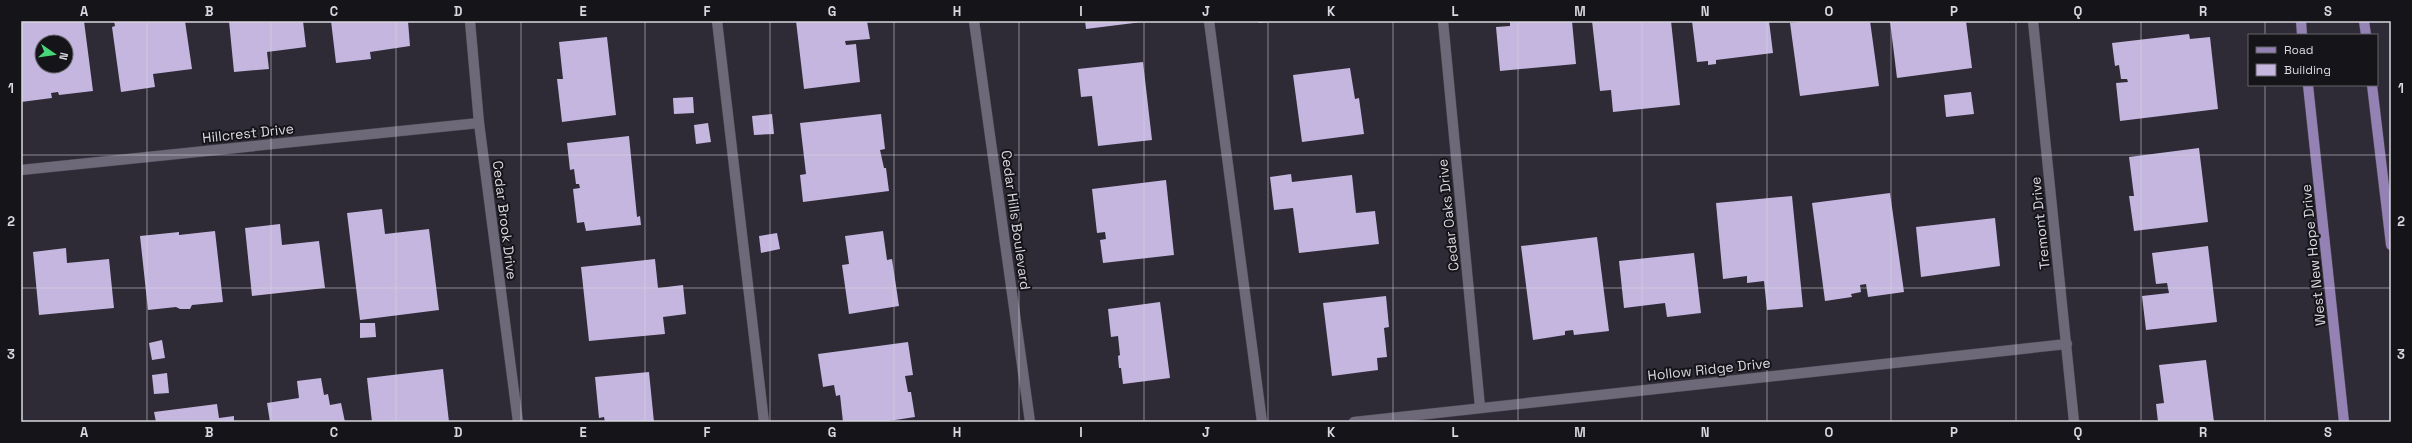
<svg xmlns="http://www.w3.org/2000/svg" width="2412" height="443" viewBox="0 0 2412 443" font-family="'Space Grotesk',sans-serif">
  <rect width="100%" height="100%" fill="#2e2a36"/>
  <g fill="#c4b6df" fill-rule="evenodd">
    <path d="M21,21H84L93,91L59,95L58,92L51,93L52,98L21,102ZM42,42H66V66H42Z"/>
    <polygon points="114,21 185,21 192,69 153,74 155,87 121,92 112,27 115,26"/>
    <polygon points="229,21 303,21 306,47 267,52 269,69 234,72"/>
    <polygon points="331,21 408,21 410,46 370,52 371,59 336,63"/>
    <polygon points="796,21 867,21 870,39 845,41 846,45 856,44 860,82 804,89"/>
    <polygon points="1085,21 1142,21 1142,22 1086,29"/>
    <polygon points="1258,21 1269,21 1269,22 1259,23"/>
    <polygon points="1510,21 1572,21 1576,64 1500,71 1496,27 1510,26"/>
    <polygon points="1592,21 1671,21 1680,105 1613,112 1611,90 1600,91"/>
    <polygon points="1692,21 1769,21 1773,53 1716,60 1716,64 1708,65 1708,61 1697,62"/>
    <polygon points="1809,21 1870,21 1879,86 1800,96 1790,23"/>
    <polygon points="1890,21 1966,21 1972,68 1897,78"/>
    <polygon points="2189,34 2190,39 2210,37 2218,109 2120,121 2116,83 2128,82 2127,79 2121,79 2119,65 2115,66 2112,43"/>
    <polygon points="607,37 616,115 562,122 557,79 563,79 559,42"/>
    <polygon points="1143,62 1152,140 1098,146 1092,96 1081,97 1078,69"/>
    <polygon points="1350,68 1355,99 1359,98 1364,134 1302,142 1293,75"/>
    <polygon points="1971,92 1974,114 1946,117 1944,95"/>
    <polygon points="693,97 694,113 674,114 673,98"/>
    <polygon points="772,114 774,134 754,135 752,116"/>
    <polygon points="881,114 885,149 880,150 884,168 886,168 889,191 803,202 800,175 806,174 800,123"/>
    <polygon points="708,123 711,142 696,144 694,125"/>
    <polygon points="629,136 637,217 640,216 641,225 586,231 584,222 577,223 573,189 580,188 579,184 576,184 574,169 570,170 567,143"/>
    <polygon points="2199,148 2208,222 2134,231 2129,196 2134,196 2129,157"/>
    <polygon points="1291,174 1292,182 1352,175 1356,213 1375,211 1379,244 1299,253 1293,208 1274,210 1270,177"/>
    <polygon points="1166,180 1174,255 1103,263 1100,240 1106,239 1105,232 1097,233 1092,189"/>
    <polygon points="1890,193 1904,292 1868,297 1866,284 1860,285 1861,292 1851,294 1852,297 1825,301 1812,203"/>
    <polygon points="1792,196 1803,307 1767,310 1764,281 1747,283 1747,276 1723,279 1716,203"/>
    <polygon points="382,209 385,234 429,229 439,310 360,320 347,213"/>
    <polygon points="1995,218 2000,266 1921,277 1916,227"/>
    <polygon points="280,224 282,245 319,241 325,288 252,296 245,228"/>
    <polygon points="215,231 223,302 192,305 190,309 180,309 176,307 148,310 140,236 179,232 179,235"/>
    <polygon points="883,231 887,260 892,259 899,306 849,314 842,265 849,264 845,236"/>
    <polygon points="777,233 780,249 761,253 759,236"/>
    <polygon points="1597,237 1609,331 1574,335 1573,330 1565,331 1565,335 1533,340 1521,246"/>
    <polygon points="2208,246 2217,322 2146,330 2142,296 2169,293 2167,283 2156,284 2152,253"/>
    <polygon points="66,248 67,263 109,259 114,308 39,315 33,252"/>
    <polygon points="1694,253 1701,313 1667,317 1665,303 1624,308 1619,261"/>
    <polygon points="655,259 658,288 683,285 686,314 663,317 665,334 589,341 581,267"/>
    <polygon points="1386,296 1389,327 1384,328 1387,357 1377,358 1378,370 1332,376 1323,303"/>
    <polygon points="1160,302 1170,378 1123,384 1121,368 1119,368 1118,356 1120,355 1118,336 1111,337 1108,309"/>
    <polygon points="360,323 375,323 376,337 360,338"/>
    <polygon points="162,340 165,358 152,360 149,343"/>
    <polygon points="908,342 913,375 905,376 908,392 911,392 915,417 882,422 843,422 840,395 836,396 834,385 823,387 818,354"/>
    <polygon points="2206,360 2214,422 2158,422 2156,404 2164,403 2159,365"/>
    <polygon points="443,369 449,422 372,422 367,378"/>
    <polygon points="649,372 654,422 605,422 604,417 599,418 595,377"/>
    <polygon points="167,373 169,393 154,394 152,375"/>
    <polygon points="321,378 324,395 328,394 330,405 341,403 345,422 270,422 267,403 299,398 297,381"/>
    <polygon points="217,404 219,418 234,416 234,422 156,422 154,412"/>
  </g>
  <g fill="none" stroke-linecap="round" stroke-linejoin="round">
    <g stroke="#494550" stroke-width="11">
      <g id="minor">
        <polyline points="470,21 479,123 518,422"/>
        <polyline points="717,21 764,422"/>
        <polyline points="974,21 1030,422"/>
        <polyline points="1209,21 1262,422"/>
        <polyline points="1443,21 1480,407"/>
        <polyline points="2033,21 2074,422"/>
        <polyline points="21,170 479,123"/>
        <polyline points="1354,422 2067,344"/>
      </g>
    </g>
    <g stroke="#494550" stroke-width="11">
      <g id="major">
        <polyline points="2301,21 2302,35"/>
        <polyline points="2364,21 2366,35"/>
        <polyline points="2308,85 2344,422"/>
        <polyline points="2372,85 2391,245"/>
      </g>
    </g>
    <use href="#minor" stroke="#6e6978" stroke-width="10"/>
    <use href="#major" stroke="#9582b4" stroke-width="10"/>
  </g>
  <path fill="none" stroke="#d9d7df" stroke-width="1" stroke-opacity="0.55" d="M147,21V422M271,21V422M396,21V422M521,21V422M645,21V422M770,21V422M894,21V422M1019,21V422M1144,21V422M1268,21V422M1393,21V422M1518,21V422M1642,21V422M1767,21V422M1891,21V422M2016,21V422M2141,21V422M2265,21V35M2265,85V422M21,155H2391M21,288H2391"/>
  <g text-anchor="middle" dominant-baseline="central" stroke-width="4" stroke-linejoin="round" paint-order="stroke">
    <g font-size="14" fill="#d9d7df" stroke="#151419">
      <text transform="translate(248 133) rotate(-6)">Hillcrest Drive</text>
      <text transform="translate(1448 215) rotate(-96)">Cedar Oaks Drive</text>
      <text transform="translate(505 220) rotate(83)">Cedar Brook Drive</text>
      <text transform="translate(1016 220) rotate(82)">Cedar Hills Boulevard</text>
      <text transform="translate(2040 223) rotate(-96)">Tremont Drive</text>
      <text transform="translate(2313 255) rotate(-96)">West New Hope Drive</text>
      <text transform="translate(1709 369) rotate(-6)">Hollow Ridge Drive</text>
    </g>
  </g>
  <rect width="2412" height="443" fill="none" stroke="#151419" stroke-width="44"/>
  <rect x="2248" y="34" width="130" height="52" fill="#151419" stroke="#636268"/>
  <rect x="2256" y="47" width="20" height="6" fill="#9582b4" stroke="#636268"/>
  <text x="2284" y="54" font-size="12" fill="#d9d7df">Road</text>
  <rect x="2256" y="64" width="20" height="12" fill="#c4b6df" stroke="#636268"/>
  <text x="2284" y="74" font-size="12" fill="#d9d7df">Building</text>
  <g transform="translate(54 54) rotate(103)"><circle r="19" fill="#151419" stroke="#636268"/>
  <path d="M0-3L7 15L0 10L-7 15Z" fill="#48d778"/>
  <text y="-6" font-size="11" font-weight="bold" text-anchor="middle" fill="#d9d7df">N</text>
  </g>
  <rect x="22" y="22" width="2368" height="399" fill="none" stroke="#d9d7df" stroke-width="1.5"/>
  <g font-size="13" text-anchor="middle" font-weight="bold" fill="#d9d7df">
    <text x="84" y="16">A</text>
    <text x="209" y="16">B</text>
    <text x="334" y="16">C</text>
    <text x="458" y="16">D</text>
    <text x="583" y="16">E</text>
    <text x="707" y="16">F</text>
    <text x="832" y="16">G</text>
    <text x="957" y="16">H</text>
    <text x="1081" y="16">I</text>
    <text x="1206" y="16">J</text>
    <text x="1331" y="16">K</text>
    <text x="1455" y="16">L</text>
    <text x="1580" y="16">M</text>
    <text x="1705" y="16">N</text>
    <text x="1829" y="16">O</text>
    <text x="1954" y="16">P</text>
    <text x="2078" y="16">Q</text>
    <text x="2203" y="16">R</text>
    <text x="2328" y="16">S</text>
    <text x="11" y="93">1</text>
    <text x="2401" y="93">1</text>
    <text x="11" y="226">2</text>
    <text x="2401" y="226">2</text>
    <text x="11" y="359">3</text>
    <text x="2401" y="359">3</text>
    <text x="84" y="437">A</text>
    <text x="209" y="437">B</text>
    <text x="334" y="437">C</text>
    <text x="458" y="437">D</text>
    <text x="583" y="437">E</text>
    <text x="707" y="437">F</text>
    <text x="832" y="437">G</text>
    <text x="957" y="437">H</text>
    <text x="1081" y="437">I</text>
    <text x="1206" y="437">J</text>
    <text x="1331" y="437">K</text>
    <text x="1455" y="437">L</text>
    <text x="1580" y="437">M</text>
    <text x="1705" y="437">N</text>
    <text x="1829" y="437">O</text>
    <text x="1954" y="437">P</text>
    <text x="2078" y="437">Q</text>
    <text x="2203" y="437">R</text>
    <text x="2328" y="437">S</text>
  </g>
</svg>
